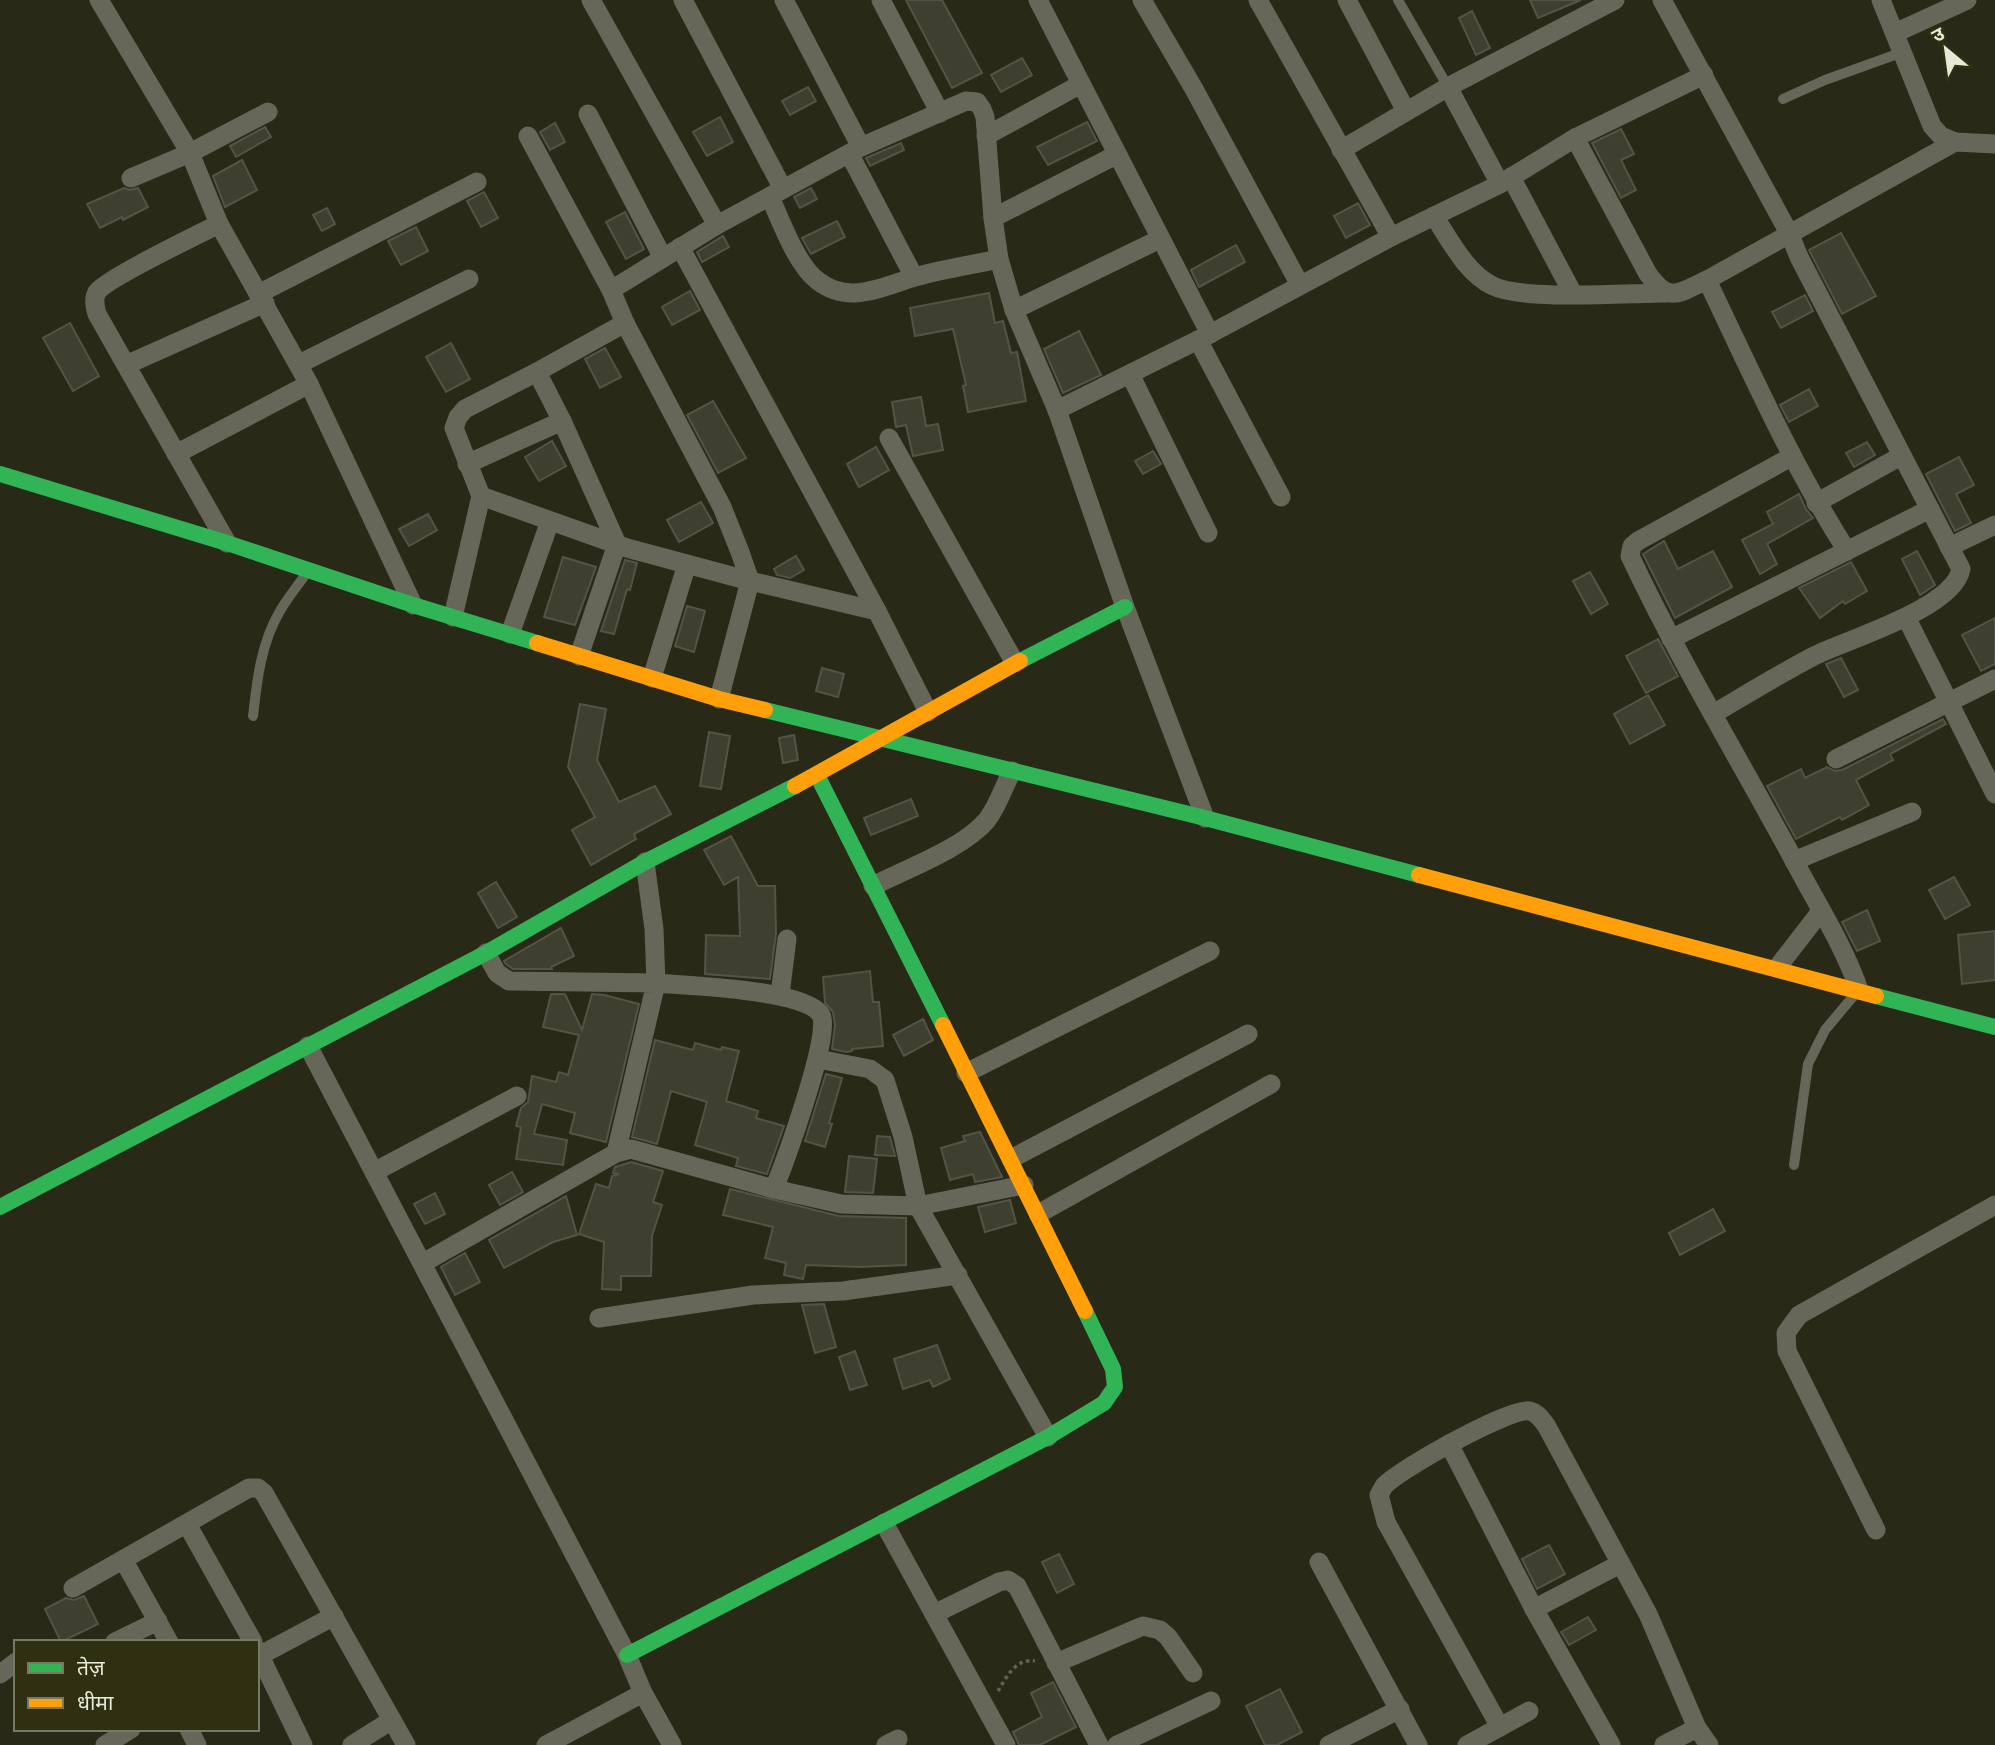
<svg xmlns="http://www.w3.org/2000/svg" width="1995" height="1745" viewBox="0 0 1995 1745" font-family="'Roboto Condensed','Noto Sans Devanagari',sans-serif">
  <rect width="100%" height="100%" fill="#292918"/>
  <g fill="#3f3f30" stroke="#545446" stroke-width="2">
    <polygon points="906,0 942,0 982,73 952,88"/>
    <polygon points="1530,0 1581,0 1538,18"/>
    <polygon points="1472,11 1490,48 1476,55 1459,18"/>
    <polygon points="1022,58 1032,75 1001,92 991,75"/>
    <polygon points="808,87 816,101 790,115 782,101"/>
    <polygon points="720,117 733,142 707,156 693,132"/>
    <polygon points="1087,122 1097,141 1048,165 1037,147"/>
    <polygon points="555,123 565,142 550,150 540,132"/>
    <polygon points="265,127 271,137 236,157 230,146"/>
    <polygon points="1621,129 1634,154 1621,160 1636,190 1621,198 1592,143"/>
    <polygon points="901,143 904,150 870,166 866,158"/>
    <polygon points="242,160 257,190 225,207 213,176"/>
    <polygon points="124,188 130,190 138,188 148,207 123,220 122,217 100,228 87,204"/>
    <polygon points="811,188 817,199 800,208 794,197"/>
    <polygon points="484,192 498,218 481,227 467,201"/>
    <polygon points="1358,203 1370,225 1346,238 1334,216"/>
    <polygon points="327,208 335,224 322,231 313,215"/>
    <polygon points="625,212 644,249 626,259 606,222"/>
    <polygon points="837,221 845,237 811,254 802,238"/>
    <polygon points="416,227 428,251 401,265 388,241"/>
    <polygon points="1841,233 1876,296 1842,314 1809,250"/>
    <polygon points="723,236 729,247 702,262 697,252"/>
    <polygon points="1236,245 1245,262 1199,287 1191,270"/>
    <polygon points="690,291 700,310 672,325 662,307"/>
    <polygon points="989,293 995,323 1003,321 1011,353 1017,352 1026,401 968,412 963,386 966,385 953,329 915,336 910,308"/>
    <polygon points="1805,295 1813,311 1781,328 1772,312"/>
    <polygon points="70,323 99,376 73,391 43,338"/>
    <polygon points="1079,331 1101,375 1063,393 1044,349"/>
    <polygon points="451,343 470,379 446,392 426,357"/>
    <polygon points="605,348 621,377 600,388 585,359"/>
    <polygon points="1809,389 1818,406 1789,422 1780,405"/>
    <polygon points="921,397 926,426 938,424 943,450 913,456 906,425 896,427 892,402"/>
    <polygon points="713,401 746,458 718,473 687,415"/>
    <polygon points="552,441 566,466 539,481 525,457"/>
    <polygon points="1867,442 1875,455 1854,467 1846,453"/>
    <polygon points="876,447 889,470 859,487 847,464"/>
    <polygon points="1153,451 1161,464 1143,474 1135,461"/>
    <polygon points="1959,457 1974,485 1956,494 1971,523 1955,531 1926,474"/>
    <polygon points="1799,494 1806,509 1813,518 1767,544 1777,564 1760,574 1742,540 1773,524 1767,512"/>
    <polygon points="701,502 713,523 679,542 667,520"/>
    <polygon points="428,514 437,530 409,546 399,529"/>
    <polygon points="1664,541 1678,569 1713,551 1732,587 1675,618 1643,554"/>
    <polygon points="1917,551 1935,585 1920,595 1902,559"/>
    <polygon points="796,556 804,570 790,578 777,575 774,569"/>
    <polygon points="563,557 596,567 575,625 544,617"/>
    <polygon points="625,560 637,563 630,590 627,589 614,634 601,631"/>
    <polygon points="1851,562 1867,591 1845,604 1843,601 1820,618 1799,588"/>
    <polygon points="1590,572 1608,604 1591,614 1573,581"/>
    <polygon points="687,606 705,611 694,652 675,646"/>
    <polygon points="1995,618 1995,664 1981,671 1962,635"/>
    <polygon points="1658,639 1678,676 1646,693 1626,656"/>
    <polygon points="1841,658 1858,690 1844,697 1826,664"/>
    <polygon points="822,668 844,674 838,697 816,691"/>
    <polygon points="1648,695 1665,725 1630,744 1614,714"/>
    <polygon points="580,704 606,709 597,760 619,802 655,786 671,814 634,834 636,839 591,865 572,830 595,817 568,767"/>
    <polygon points="1943,719 1946,724 1890,754 1893,760 1856,780 1869,805 1842,820 1840,817 1796,839 1767,786 1801,769 1805,778 1827,767 1835,771 1842,770"/>
    <polygon points="709,732 730,736 721,789 700,786"/>
    <polygon points="794,735 798,760 783,763 779,738"/>
    <polygon points="911,799 918,816 871,835 864,818"/>
    <polygon points="731,836 758,886 775,886 776,934 770,979 705,974 706,935 740,936 738,877 724,885 704,850"/>
    <polygon points="1954,877 1970,905 1945,919 1929,890"/>
    <polygon points="496,882 517,917 498,928 478,893"/>
    <polygon points="1867,910 1880,941 1857,951 1842,922"/>
    <polygon points="561,928 574,956 551,967 552,969 513,969 506,964 504,961"/>
    <polygon points="1995,931 1995,980 1962,984 1958,935"/>
    <polygon points="870,971 873,1002 879,1002 883,1046 852,1049 852,1051 846,1052 832,1049 835,1025 833,1012 825,1003 823,977"/>
    <polygon points="551,994 565,994 582,1030 592,994 604,995 639,1004 606,1142 570,1133 575,1113 542,1104 534,1134 567,1140 563,1165 516,1159 521,1127 516,1126 521,1108 528,1102 532,1076 556,1082 559,1072 568,1075 579,1035 543,1027"/>
    <polygon points="923,1019 933,1040 904,1056 893,1035"/>
    <polygon points="655,1040 693,1050 695,1043 721,1050 722,1047 739,1051 726,1101 758,1111 756,1118 784,1126 767,1174 736,1166 738,1158 695,1145 707,1102 671,1091 657,1144 632,1137"/>
    <polygon points="826,1074 842,1078 829,1123 832,1124 825,1147 805,1141"/>
    <polygon points="980,1132 1002,1177 975,1182 973,1174 950,1180 941,1148 965,1141 963,1136"/>
    <polygon points="877,1136 890,1137 895,1156 875,1155"/>
    <polygon points="849,1156 877,1159 873,1193 845,1192"/>
    <polygon points="631,1162 663,1171 653,1202 662,1205 652,1236 651,1276 621,1276 621,1290 602,1289 604,1242 579,1234 596,1184 609,1188 612,1176 619,1174 613,1173 615,1167"/>
    <polygon points="512,1172 523,1192 500,1205 489,1185"/>
    <polygon points="730,1189 839,1216 906,1218 906,1265 859,1267 806,1265 803,1279 784,1275 786,1263 765,1258 773,1227 723,1215"/>
    <polygon points="435,1193 445,1214 425,1224 414,1204"/>
    <polygon points="566,1196 577,1235 553,1242 504,1268 489,1240"/>
    <polygon points="1010,1200 1016,1223 985,1232 978,1207"/>
    <polygon points="1713,1209 1725,1231 1680,1255 1669,1233"/>
    <polygon points="465,1253 480,1282 455,1295 441,1267"/>
    <polygon points="824,1304 836,1347 815,1353 802,1305"/>
    <polygon points="937,1345 950,1379 933,1387 930,1380 903,1389 894,1359"/>
    <polygon points="855,1351 867,1385 850,1390 839,1357"/>
    <polygon points="1549,1545 1565,1574 1537,1589 1522,1559"/>
    <polygon points="1059,1554 1074,1584 1057,1593 1042,1562"/>
    <polygon points="84,1596 98,1624 61,1642 45,1609 66,1598 74,1600"/>
    <polygon points="1588,1617 1596,1630 1569,1645 1561,1632"/>
    <polygon points="1053,1682 1076,1727 1040,1745 1019,1745 1013,1732 1042,1717 1031,1693"/>
    <polygon points="1280,1689 1302,1732 1277,1745 1265,1745 1246,1706"/>
  </g>
  <g fill="none" stroke-linecap="round" stroke-linejoin="round">
    <path stroke="#626256" stroke-width="3.5" stroke-dasharray="3.5 3.5" stroke-linecap="butt" d="M998,1691C1007,1676 1016,1658 1035,1661"/>
    <g stroke="#666659" stroke-width="10">
      <polyline points="1398,0 1448,87"/>
      <polyline points="1783,99 1825,80 1903,52"/>
      <path d="M253,716C257,680 261,643 280,611C288,597 299,584 308,571"/>
      <polyline points="1794,1165 1808,1064 1825,1030 1856,993"/>
    </g>
    <g stroke="#666659" stroke-width="19">
      <polyline points="99,0 190,153 219,224 309,384 413,605"/>
      <polyline points="591,0 717,225"/>
      <polyline points="683,0 783,189"/>
      <polyline points="784,0 861,147"/>
      <polyline points="881,0 940,113"/>
      <polyline points="1038,0 1210,334"/>
      <polyline points="1142,0 1194,89 1300,285"/>
      <polyline points="1258,0 1391,237"/>
      <polyline points="1347,0 1406,111"/>
      <path d="M1662,0L1790,235L1799,257L1961,569C1954,608 1849,639 1816,655C1781,673 1747,694 1713,714"/>
      <polyline points="1881,0 1932,126 1941,136 1955,142"/>
      <polyline points="1895,33 1967,0"/>
      <polyline points="1448,87 1500,184"/>
      <polyline points="588,114 663,258"/>
      <polyline points="528,136 611,290 625,323 722,507 740,552 750,581 719,699"/>
      <polyline points="986,136 1081,84"/>
      <polyline points="1575,138 1704,75"/>
      <polyline points="1341,150 1448,87 1615,0"/>
      <polyline points="850,155 914,277"/>
      <polyline points="1511,177 1573,294"/>
      <polyline points="131,178 190,153 268,112"/>
      <path d="M770,197C781,221 797,266 818,281C849,305 882,287 915,277C942,269 971,265 999,259"/>
      <path d="M1434,216C1450,240 1466,273 1493,286C1524,301 1628,293 1667,293"/>
      <polyline points="993,218 1116,155"/>
      <path d="M219,224C199,234 106,279 97,292C93,299 95,307 97,314L227,543"/>
      <polyline points="680,247 877,611"/>
      <path d="M1707,280C1751,372 1792,465 1847,551"/>
      <polyline points="611,290 717,225 861,147 966,101 977,102 982,109 985,117 993,218 999,259 1014,310 1057,410 1125,607 1205,818"/>
      <polyline points="258,294 477,182"/>
      <polyline points="1014,310 1160,239"/>
      <polyline points="1198,340 1281,497"/>
      <polyline points="299,364 469,279"/>
      <polyline points="126,365 265,303"/>
      <polyline points="537,372 562,421 617,544 579,656"/>
      <polyline points="1130,374 1208,533"/>
      <path d="M1057,410L1210,334L1391,237L1500,184L1575,138L1648,274C1670,304 1678,293 1707,280L1955,142L1995,144"/>
      <polyline points="889,438 1015,663"/>
      <polyline points="176,454 309,384"/>
      <path d="M1791,457L1638,541L1632,546L1630,556C1680,662 1741,762 1797,866C1818,906 1844,946 1859,990"/>
      <polyline points="467,464 562,421"/>
      <polyline points="481,496 627,548 750,581 877,611 928,712"/>
      <polyline points="1816,503 1901,456"/>
      <polyline points="1949,547 1995,525"/>
      <polyline points="453,617 481,496 454,428 458,417 465,409 537,372 625,323"/>
      <polyline points="1906,617 1995,794"/>
      <polyline points="510,634 550,521"/>
      <polyline points="1671,639 1930,509"/>
      <polyline points="652,678 687,564"/>
      <polyline points="1836,759 1995,679"/>
      <polyline points="1794,861 1912,812"/>
      <path d="M645,862L654,929L656,983C687,986 805,989 821,1015C832,1034 784,1164 774,1189"/>
      <path d="M873,886C906,869 964,848 987,820C998,806 1004,786 1012,771"/>
      <polyline points="486,953 497,973 509,981 656,983 616,1153"/>
      <polyline points="1777,968 1821,911"/>
      <polyline points="780,995 787,939"/>
      <polyline points="308,1046 627,1655 643,1693 672,1745"/>
      <polyline points="818,1059 870,1069 885,1080 903,1137 918,1206 1048,1437"/>
      <polyline points="966,1073 1210,951"/>
      <polyline points="1011,1159 1248,1034"/>
      <polyline points="374,1172 517,1096"/>
      <polyline points="1038,1214 1271,1084"/>
      <polyline points="423,1263 616,1153 631,1149 774,1189 841,1204 918,1206 1024,1185"/>
      <polyline points="599,1318 753,1295 843,1291 958,1275"/>
      <polyline points="1449,1444 1534,1609 1611,1745"/>
      <polyline points="884,1523 1006,1745"/>
      <polyline points="187,1524 253,1642"/>
      <polyline points="1876,1530 1787,1351 1786,1333 1799,1315 1995,1205"/>
      <polyline points="124,1561 169,1642"/>
      <polyline points="1319,1562 1418,1745"/>
      <polyline points="73,1588 249,1488 258,1488 264,1493 406,1745"/>
      <polyline points="1534,1609 1620,1564"/>
      <polyline points="934,1614 999,1582 1008,1580 1017,1586 1099,1745"/>
      <polyline points="115,1642 158,1621"/>
      <polyline points="257,1650 303,1745"/>
      <polyline points="257,1657 334,1616"/>
      <polyline points="1056,1663 1143,1626 1160,1630 1168,1637 1193,1673"/>
      <polyline points="0,1674 16,1662"/>
      <path d="M1500,1727L1386,1522L1379,1495C1379,1495 1384,1486 1384,1486C1400,1469 1510,1407 1530,1411C1538,1413 1541,1419 1546,1425L1648,1614L1697,1728L1709,1745"/>
      <polyline points="189,1729 197,1745"/>
      <polyline points="105,1745 131,1729"/>
      <polyline points="352,1745 392,1720"/>
      <polyline points="546,1745 643,1693"/>
      <polyline points="886,1745 898,1739"/>
      <polyline points="1117,1745 1211,1701"/>
      <polyline points="1329,1745 1400,1709"/>
      <polyline points="1467,1745 1529,1711"/>
      <polyline points="1664,1745 1697,1728"/>
    </g>
    <g stroke="#30b455" stroke-width="16">
      <polyline points="0,474 227,543 413,605 537,643"/>
      <polyline points="1020,661 1125,607"/>
      <polyline points="765,710 1205,818 1419,875"/>
      <polyline points="817,775 943,1025"/>
      <polyline points="1876,996 1995,1027"/>
      <polyline points="0,1207 486,953 645,862 795,786"/>
      <polyline points="627,1655 1048,1437 1104,1403 1115,1387 1113,1369 1085,1311"/>
    </g>
    <g stroke="#ff9f0a" stroke-width="16">
      <polyline points="537,643 719,699 765,710"/>
      <polyline points="795,786 1020,661"/>
      <polyline points="1419,875 1876,996"/>
      <polyline points="943,1025 1085,1311"/>
    </g>
  </g>
  <rect x="14" y="1640" width="245" height="91" fill="#2f2f12" stroke="#797961" stroke-width="2"/>
  <rect x="28" y="1663" width="35" height="10" fill="#30b455" stroke="#797961" stroke-width="2"/>
  <text x="77" y="1675" font-size="21" fill="#e9e9d8">तेज़</text>
  <rect x="28" y="1698" width="35" height="10" fill="#ff9f0a" stroke="#797961" stroke-width="2"/>
  <text x="77" y="1710" font-size="21" fill="#e9e9d8">धीमा</text>
  <g transform="translate(1946 49) rotate(331)" stroke="#2f2f12" stroke-width="5" paint-order="stroke">
  <path d="M0-5L12 26L0 18L-12 26Z" fill="#e9e9d8"/>
  <text y="-10" font-size="19" font-weight="bold" text-anchor="middle" fill="#e9e9d8">उ</text>
  </g>
</svg>
